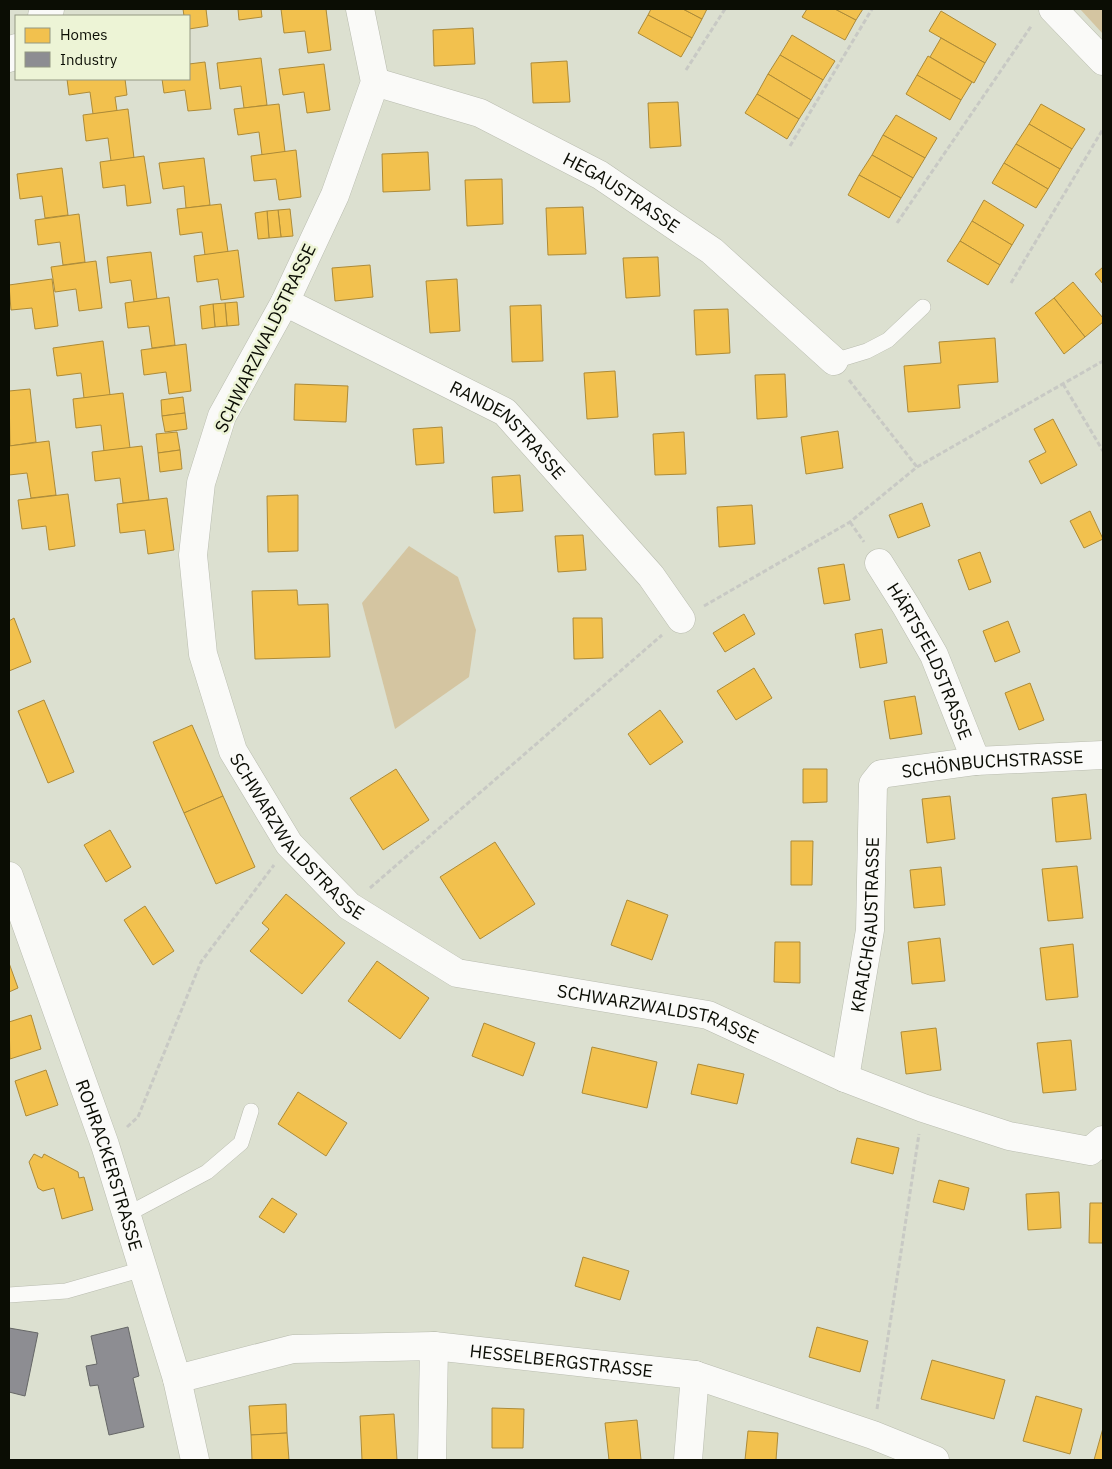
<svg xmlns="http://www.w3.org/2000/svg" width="1112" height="1469" viewBox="0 0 1112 1469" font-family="'IBM Plex Sans',sans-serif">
  <rect width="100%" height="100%" fill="#dce0d0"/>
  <g fill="#d4c5a1">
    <polygon points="1080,9 1103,9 1103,34"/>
    <polygon points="409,546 458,577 476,630 469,677 395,729 362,603"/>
  </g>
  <g fill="#f2c14e" stroke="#ad8b38">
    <polygon points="183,9 206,9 208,26 189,29 189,16 184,16"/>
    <polygon points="238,9 261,9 262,17 239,20"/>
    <polygon points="281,9 326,9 331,50 308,53 305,31 284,33"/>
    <polygon points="651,9 683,9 702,19 692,38 648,15"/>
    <polygon points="683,9 707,9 702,19"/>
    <polygon points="807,9 835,9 856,20 845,40 802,17"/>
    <polygon points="835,9 863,9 856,20"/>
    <polygon points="941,11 996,44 985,63 929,31"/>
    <polygon points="648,15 692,38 681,57 638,33"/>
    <polygon points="473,28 475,64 434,66 433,30"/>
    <polygon points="792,35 835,61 823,80 780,55"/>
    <polygon points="941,38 985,63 974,83 930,57"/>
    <polygon points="780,55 823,80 811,100 768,74"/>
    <polygon points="928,56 972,82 961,100 917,75"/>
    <polygon points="261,58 267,105 244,108 241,86 220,89 217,63"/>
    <polygon points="567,61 570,102 533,103 531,63"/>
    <polygon points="205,62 211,109 188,111 185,90 164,93 162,79 189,79 189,64"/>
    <polygon points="324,64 330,110 307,113 304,92 283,95 279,69"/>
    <polygon points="768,74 811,100 799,119 757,94"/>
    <polygon points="917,75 961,100 950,120 906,94"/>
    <polygon points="67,79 125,79 127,95 115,97 117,111 93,114 90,92 69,95"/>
    <polygon points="757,94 799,119 787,139 745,113"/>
    <polygon points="678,102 681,146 650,148 648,103"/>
    <polygon points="279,104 285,152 262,155 259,132 238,135 234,109"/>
    <polygon points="1041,104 1085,129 1072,149 1029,124"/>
    <polygon points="128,109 134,158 111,161 108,138 86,141 83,115"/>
    <polygon points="896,115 937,138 925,158 883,135"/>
    <polygon points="1029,124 1072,149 1060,169 1016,144"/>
    <polygon points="883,135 925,158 913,178 872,155"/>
    <polygon points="1016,144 1060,169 1048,189 1004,163"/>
    <polygon points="296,150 301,197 279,200 276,179 254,181 251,156"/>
    <polygon points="428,152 430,190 383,192 382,154"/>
    <polygon points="872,155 913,178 901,198 859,175"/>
    <polygon points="144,156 151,203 127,206 125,185 103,188 100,162"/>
    <polygon points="204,158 210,205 186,208 184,186 163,189 159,163"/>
    <polygon points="1004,163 1048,189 1036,208 992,183"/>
    <polygon points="62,168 68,215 45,218 42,196 20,199 17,174"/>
    <polygon points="859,175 901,198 889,218 848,195"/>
    <polygon points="502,179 503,224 467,226 465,180"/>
    <polygon points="984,200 1024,225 1012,245 972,221"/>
    <polygon points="221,204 228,252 205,255 202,232 180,235 177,209"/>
    <polygon points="583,207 586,254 548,255 546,208"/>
    <polygon points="290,209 293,236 281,237 278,210"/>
    <polygon points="278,210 281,237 269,238 267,211"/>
    <polygon points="267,211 269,238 258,239 255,213"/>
    <polygon points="79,214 85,262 63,265 60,242 38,245 35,220"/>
    <polygon points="972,221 1012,245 1000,265 960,241"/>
    <polygon points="960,241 1000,265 988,285 947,261"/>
    <polygon points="238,250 244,297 221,300 218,279 197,282 194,256"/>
    <polygon points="151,252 157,299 134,302 131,280 110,283 107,257"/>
    <polygon points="658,257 660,296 626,298 623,258"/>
    <polygon points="96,261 102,308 79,311 76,289 55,292 51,267"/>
    <polygon points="370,265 373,297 335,301 332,268"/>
    <polygon points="1103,267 1103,284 1095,274"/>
    <polygon points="52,279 58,326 35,329 32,308 11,310 9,285"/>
    <polygon points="457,279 460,331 430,333 426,281"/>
    <polygon points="1073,282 1103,318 1103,322 1085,337 1054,298"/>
    <polygon points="169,297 175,345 152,348 149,326 128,328 125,303"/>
    <polygon points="1054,298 1085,337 1064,354 1035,313"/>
    <polygon points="237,302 239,325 227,326 225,303"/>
    <polygon points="225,303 227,326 215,327 213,304"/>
    <polygon points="213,304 215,327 202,329 200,306"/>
    <polygon points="541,305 543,361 512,362 510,306"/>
    <polygon points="728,309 730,353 696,355 694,310"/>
    <polygon points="995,338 998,382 958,385 960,408 908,412 904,366 941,363 939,342"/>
    <polygon points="103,341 110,395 84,398 81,373 57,376 53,348"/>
    <polygon points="186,344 191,391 169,394 166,372 144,375 141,350"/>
    <polygon points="615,371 618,417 587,419 584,373"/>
    <polygon points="785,374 787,417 757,419 755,375"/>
    <polygon points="295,384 348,386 346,422 294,420"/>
    <polygon points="30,389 36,442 10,446 9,391"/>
    <polygon points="123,393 130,448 104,451 101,425 76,428 73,399"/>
    <polygon points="183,397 185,413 162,416 161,400"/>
    <polygon points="185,413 187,429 165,432 162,416"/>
    <polygon points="1053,419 1077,465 1041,484 1029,461 1046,452 1034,429"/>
    <polygon points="442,427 444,463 416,465 413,429"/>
    <polygon points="838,431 843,468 806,474 801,437"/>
    <polygon points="177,432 180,450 158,453 156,434"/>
    <polygon points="684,432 686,474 655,475 653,434"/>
    <polygon points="49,441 56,495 31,498 27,473 9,475 9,446"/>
    <polygon points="142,446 149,500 123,503 120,478 95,481 92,452"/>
    <polygon points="180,450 182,469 160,472 158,453"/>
    <polygon points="520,475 523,511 494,513 492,477"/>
    <polygon points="68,494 75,546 49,550 46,526 22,529 18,500"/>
    <polygon points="298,495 298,551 268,552 267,496"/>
    <polygon points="167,498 174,550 148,554 145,530 120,533 117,504"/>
    <polygon points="922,503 930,526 898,538 889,515"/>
    <polygon points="752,505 755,544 719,547 717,507"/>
    <polygon points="1090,511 1103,539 1084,548 1070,521"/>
    <polygon points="583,535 586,570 558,572 555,536"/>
    <polygon points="980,552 991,582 969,590 958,560"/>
    <polygon points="844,564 850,600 824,604 818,568"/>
    <polygon points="297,590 298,605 328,604 330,657 255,659 252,591"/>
    <polygon points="744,614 755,634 725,652 713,633"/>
    <polygon points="14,618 31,662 9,671 9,621"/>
    <polygon points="573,618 602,618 603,658 574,659"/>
    <polygon points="1008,621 1020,652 995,662 983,631"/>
    <polygon points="882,629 887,663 860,668 855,634"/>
    <polygon points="754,668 772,698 736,720 717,691"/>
    <polygon points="1030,683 1044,720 1019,730 1005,693"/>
    <polygon points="915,696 922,734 890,739 884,701"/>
    <polygon points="44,700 74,772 48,783 18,711"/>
    <polygon points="660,710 683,742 650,765 628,734"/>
    <polygon points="192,725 223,796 184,813 153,742"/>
    <polygon points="396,769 429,820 383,850 350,798"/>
    <polygon points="803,769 827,769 827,802 803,803"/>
    <polygon points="1086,794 1091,839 1056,842 1052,798"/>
    <polygon points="223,796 255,867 216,884 184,813"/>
    <polygon points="950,796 955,839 927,843 922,799"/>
    <polygon points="110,830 131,867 106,882 84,845"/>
    <polygon points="791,841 813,841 812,885 791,885"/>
    <polygon points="495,842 535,904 480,939 440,877"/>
    <polygon points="1077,866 1083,918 1048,921 1042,869"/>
    <polygon points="941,867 945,905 914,908 910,870"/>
    <polygon points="286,894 345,943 302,994 250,951 269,929 262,923"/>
    <polygon points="627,900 668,915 652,960 611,945"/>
    <polygon points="145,906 174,951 153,965 124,920"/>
    <polygon points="940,938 945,981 912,984 908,942"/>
    <polygon points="775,942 800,942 800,983 774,982"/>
    <polygon points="1073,944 1078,997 1046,1000 1040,948"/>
    <polygon points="377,961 429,998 400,1039 348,1001"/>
    <polygon points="9,963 18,988 9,992"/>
    <polygon points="31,1015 41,1049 10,1059 9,1022"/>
    <polygon points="484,1023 535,1043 523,1076 472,1056"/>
    <polygon points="936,1028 941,1070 906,1074 901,1032"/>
    <polygon points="1071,1040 1076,1090 1043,1093 1037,1043"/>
    <polygon points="592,1047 657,1062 647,1108 582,1093"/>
    <polygon points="698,1064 744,1074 737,1104 691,1094"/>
    <polygon points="46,1070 58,1105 26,1116 15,1081"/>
    <polygon points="298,1092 347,1123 326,1156 278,1124"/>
    <polygon points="857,1138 899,1148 893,1174 851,1163"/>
    <polygon points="34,1154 42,1158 44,1154 78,1172 79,1178 84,1177 93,1210 62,1219 54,1188 43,1191 38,1188 29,1162"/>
    <polygon points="939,1180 969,1188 964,1210 933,1202"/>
    <polygon points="1059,1192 1061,1228 1028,1230 1026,1194"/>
    <polygon points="272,1198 297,1214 284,1233 259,1217"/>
    <polygon points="1090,1203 1103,1203 1103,1243 1089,1243"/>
    <polygon points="583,1257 629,1271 620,1300 575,1286"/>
    <polygon points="817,1327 868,1341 860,1372 809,1357"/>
    <polygon points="932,1360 1005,1380 994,1419 921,1399"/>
    <polygon points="1036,1396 1082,1409 1070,1454 1023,1441"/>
    <polygon points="286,1404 287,1433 251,1435 249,1406"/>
    <polygon points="492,1408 524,1409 523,1448 492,1448"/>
    <polygon points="394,1414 397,1460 362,1460 360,1416"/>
    <polygon points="637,1420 641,1460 609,1460 605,1423"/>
    <polygon points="1103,1428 1103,1460 1094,1460"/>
    <polygon points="748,1431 778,1433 776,1460 745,1460"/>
    <polygon points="287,1433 289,1460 252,1460 251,1435"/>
  </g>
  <g fill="#8d8d92" stroke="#666767">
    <polygon points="128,1327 139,1376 133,1378 144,1427 109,1435 98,1385 90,1386 86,1366 97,1364 91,1336"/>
    <polygon points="9,1328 38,1333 25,1396 9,1392"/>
  </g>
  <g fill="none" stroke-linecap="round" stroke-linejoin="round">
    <g stroke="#b9bcaf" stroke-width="16">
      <g id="service">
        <polyline points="834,361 867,351 888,340 923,307"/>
        <polyline points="126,1215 207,1172 241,1143 251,1111"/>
        <polyline points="9,1295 66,1291 143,1269"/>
      </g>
    </g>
    <g stroke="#b9bcaf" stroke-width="29">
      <g id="minor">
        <path id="s1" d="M360,9L375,82L335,195L285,302L222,416L201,483L193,555L203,654L233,751L289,844L349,906L457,973L708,1015L845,1078L923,1108L1009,1136L1090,1151L1103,1140"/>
        <polyline points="1053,9 1103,61"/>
        <polyline points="42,16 50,9"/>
        <polyline points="9,58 16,48"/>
        <path id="s2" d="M375,82L480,113L600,175L712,251L834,361"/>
        <path id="s3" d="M285,302L505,412L651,576L681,619"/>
        <path id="s4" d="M879,563L906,606L934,655L976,761"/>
        <path id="s5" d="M9,876L105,1145L177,1379L195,1460"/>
        <path id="s6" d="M845,1078L870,930L873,784L881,774L976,761L1103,755"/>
        <path id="s7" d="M177,1379L293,1349L434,1346L695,1375L873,1435L935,1460"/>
        <polyline points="432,1460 434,1346"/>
        <polyline points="688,1460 695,1375"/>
      </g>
    </g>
    <g stroke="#c8c9c4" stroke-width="3" stroke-dasharray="5 2.5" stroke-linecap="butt">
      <polyline points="686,70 725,9"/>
      <polyline points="790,146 872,9"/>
      <polyline points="897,223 1032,25"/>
      <polyline points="1011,283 1103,129"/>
      <polyline points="849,380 917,467"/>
      <polyline points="1063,384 1103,451"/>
      <polyline points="850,522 864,542"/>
      <polyline points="704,606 850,522 917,467 1103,361"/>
      <polyline points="370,888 662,635"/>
      <polyline points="127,1127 138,1117 201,962 274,865"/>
      <polyline points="877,1409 919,1134"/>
    </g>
    <use href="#service" stroke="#fafaf8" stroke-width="15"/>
    <use href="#minor" stroke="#fafaf8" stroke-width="28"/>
  </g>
  <g text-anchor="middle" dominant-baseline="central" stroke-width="5" stroke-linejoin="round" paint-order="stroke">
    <g font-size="18" fill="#0b0d04" stroke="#edf4d6">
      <text stroke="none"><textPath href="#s2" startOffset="272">HEGAUSTRASSE</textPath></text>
      <text transform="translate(265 338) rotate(-64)">SCHWARZWALDSTRASSE</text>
      <text stroke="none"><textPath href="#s3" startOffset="259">RANDENSTRASSE</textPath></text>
      <text stroke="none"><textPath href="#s4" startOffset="111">HÄRTSFELDSTRASSE</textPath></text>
      <text stroke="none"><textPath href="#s6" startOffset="421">SCHÖNBUCHSTRASSE</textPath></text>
      <text stroke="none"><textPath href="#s1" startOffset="894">SCHWARZWALDSTRASSE</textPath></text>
      <text stroke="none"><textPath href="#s6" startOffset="155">KRAICHGAUSTRASSE</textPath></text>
      <text stroke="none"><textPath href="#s1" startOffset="1314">SCHWARZWALDSTRASSE</textPath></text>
      <text stroke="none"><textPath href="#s5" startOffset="306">ROHRACKERSTRASSE</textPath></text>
      <text stroke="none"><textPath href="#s7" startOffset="389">HESSELBERGSTRASSE</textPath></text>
    </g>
  </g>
  <rect width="1112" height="1469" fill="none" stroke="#0b0d04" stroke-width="20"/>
  <rect x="15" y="15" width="175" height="65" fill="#edf4d6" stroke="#939882"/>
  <rect x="25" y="28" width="25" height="15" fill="#f2c14e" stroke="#939882"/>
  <text x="60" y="40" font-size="15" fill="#0b0d04">Homes</text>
  <rect x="25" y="52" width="25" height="15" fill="#8d8d92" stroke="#939882"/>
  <text x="60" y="65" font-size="15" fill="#0b0d04">Industry</text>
</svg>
